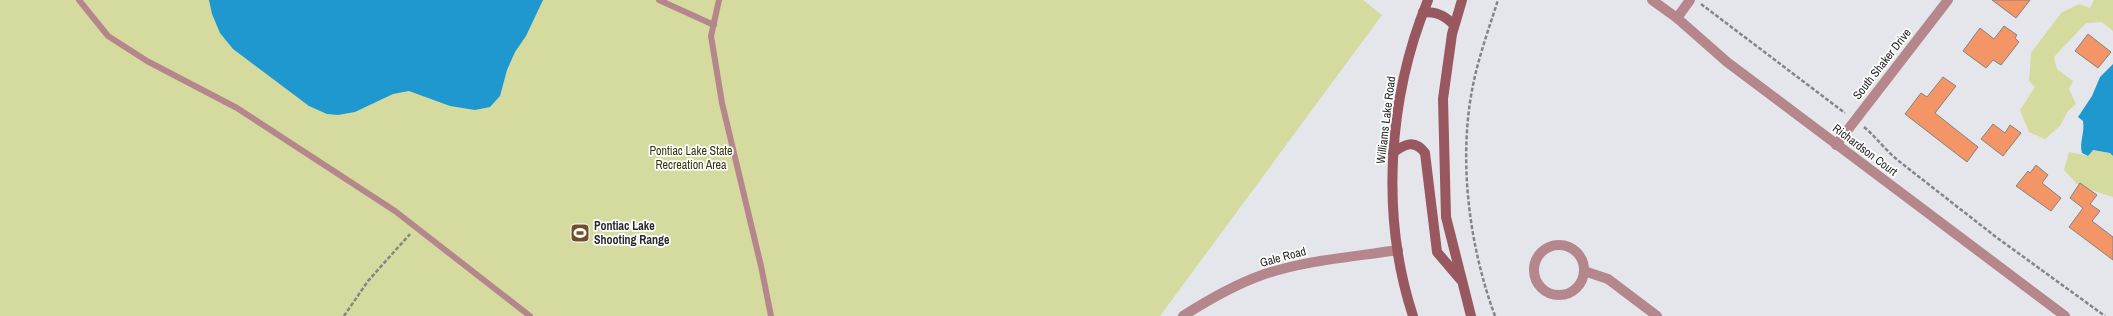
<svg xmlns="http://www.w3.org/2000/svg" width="2113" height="316" viewBox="0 0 2113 316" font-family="'Archivo Narrow',sans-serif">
  <rect width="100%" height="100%" fill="#e5e6eb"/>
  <g fill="#d5da9e">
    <polygon points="0,0 1363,0 1382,15 1160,316 0,316"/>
    <polygon points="2094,0 2113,0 2113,31 2102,22 2086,23 2054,57 2057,69 2073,81 2069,89 2076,104 2068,111 2060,126 2045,139 2029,132 2020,110 2035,87 2029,81 2031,53 2061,13 2079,4 2090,8"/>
    <polygon points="2092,150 2110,153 2113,156 2113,197 2079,186 2064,170 2069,152 2088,156"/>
  </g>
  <g fill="#1f98d0">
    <polygon points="209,0 543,0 526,36 515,52 507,70 500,96 490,107 475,110 450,106 409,91 393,94 355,112 338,115 327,114 309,106 233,49 220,33 212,14"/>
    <path d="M2113,64V156L2110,153L2093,150L2088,156L2082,153C2079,142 2085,133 2083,121L2078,117L2092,96L2100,77Z"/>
  </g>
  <g fill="#f39567" stroke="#86827f">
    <polygon points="1992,0 2030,0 2016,18"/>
    <polygon points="2004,26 2017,35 2015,38 2019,42 2001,65 1993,60 1986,68 1963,51 1980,28 1994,39"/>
    <polygon points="2088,34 2111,52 2098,68 2075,51"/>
    <polygon points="1943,77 1956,86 1935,113 1978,147 1967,162 1905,114 1921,93 1927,97"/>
    <polygon points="1993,124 2005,133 2010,125 2021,133 2003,156 1981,139"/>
    <polygon points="2036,165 2048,175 2042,183 2061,198 2051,211 2016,186 2028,171 2030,173"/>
    <polygon points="2080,183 2097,195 2090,204 2100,211 2092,221 2113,237 2113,260 2069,227 2083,208 2070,198"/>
  </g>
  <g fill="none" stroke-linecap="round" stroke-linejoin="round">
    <g stroke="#848588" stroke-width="2.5" stroke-dasharray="4 2" stroke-linecap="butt">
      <polyline points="1701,4 1845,113"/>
      <path d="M1864,127C1877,138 1887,152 1900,162L1996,237L2105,316"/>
      <polyline points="344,316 368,281 410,234"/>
      <path d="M1495,316C1468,243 1457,152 1475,76C1481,50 1490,25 1498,0"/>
    </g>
    <g stroke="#b5868b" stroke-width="6">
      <polyline points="79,0 108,36 147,61 237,108 395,211 530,316"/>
      <polyline points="659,0 714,25"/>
      <polyline points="719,0 711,36 722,103 761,266 771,316"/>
    </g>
    <g stroke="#b5868b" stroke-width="10">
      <polyline points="1652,0 1677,18 1727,62 2065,316"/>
      <polyline points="1677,18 1690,0"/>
      <polyline points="1836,145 1948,0"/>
      <circle cx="1559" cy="270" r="25"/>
      <polyline points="1584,271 1608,279 1657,316"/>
      <path d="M1183,316C1208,300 1234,285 1262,275C1306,260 1353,257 1398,250"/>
    </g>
    <g stroke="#995760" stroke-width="10">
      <polyline points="1462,0 1452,34 1443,99 1446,217 1471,316"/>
      <path d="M1423,12C1437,12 1444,15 1454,25"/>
      <path d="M1393,153C1404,144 1415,139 1425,153L1437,252L1460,279"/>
      <path d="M1413,316C1380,216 1388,97 1428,0"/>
    </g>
  </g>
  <defs>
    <g id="stadium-square" transform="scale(1)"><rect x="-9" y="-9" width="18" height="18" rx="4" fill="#724f28" stroke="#fff"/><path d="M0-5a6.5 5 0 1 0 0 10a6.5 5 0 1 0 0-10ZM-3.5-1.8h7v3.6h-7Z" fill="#fff"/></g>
  </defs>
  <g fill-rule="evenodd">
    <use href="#stadium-square" x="580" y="233"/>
  </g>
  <g text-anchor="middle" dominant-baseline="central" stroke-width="3.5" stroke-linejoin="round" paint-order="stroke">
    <g font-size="12" fill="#28292a" stroke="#fff">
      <text transform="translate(1882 64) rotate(-52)">South Shaker Drive</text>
      <text transform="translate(1386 120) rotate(-83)">Williams Lake Road</text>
      <text transform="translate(1865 150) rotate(37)">Richardson Court</text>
      <text transform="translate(1283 257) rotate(-15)">Gale Road</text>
    </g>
    <g font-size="12" fill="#343609" stroke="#fff">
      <text x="691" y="151">Pontiac Lake State<tspan x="691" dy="14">Recreation Area</tspan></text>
    </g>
    <g font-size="12" font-weight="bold" fill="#28292a" stroke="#fff" text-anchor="start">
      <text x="594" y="226">Pontiac Lake<tspan x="594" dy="14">Shooting Range</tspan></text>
    </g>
  </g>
</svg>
